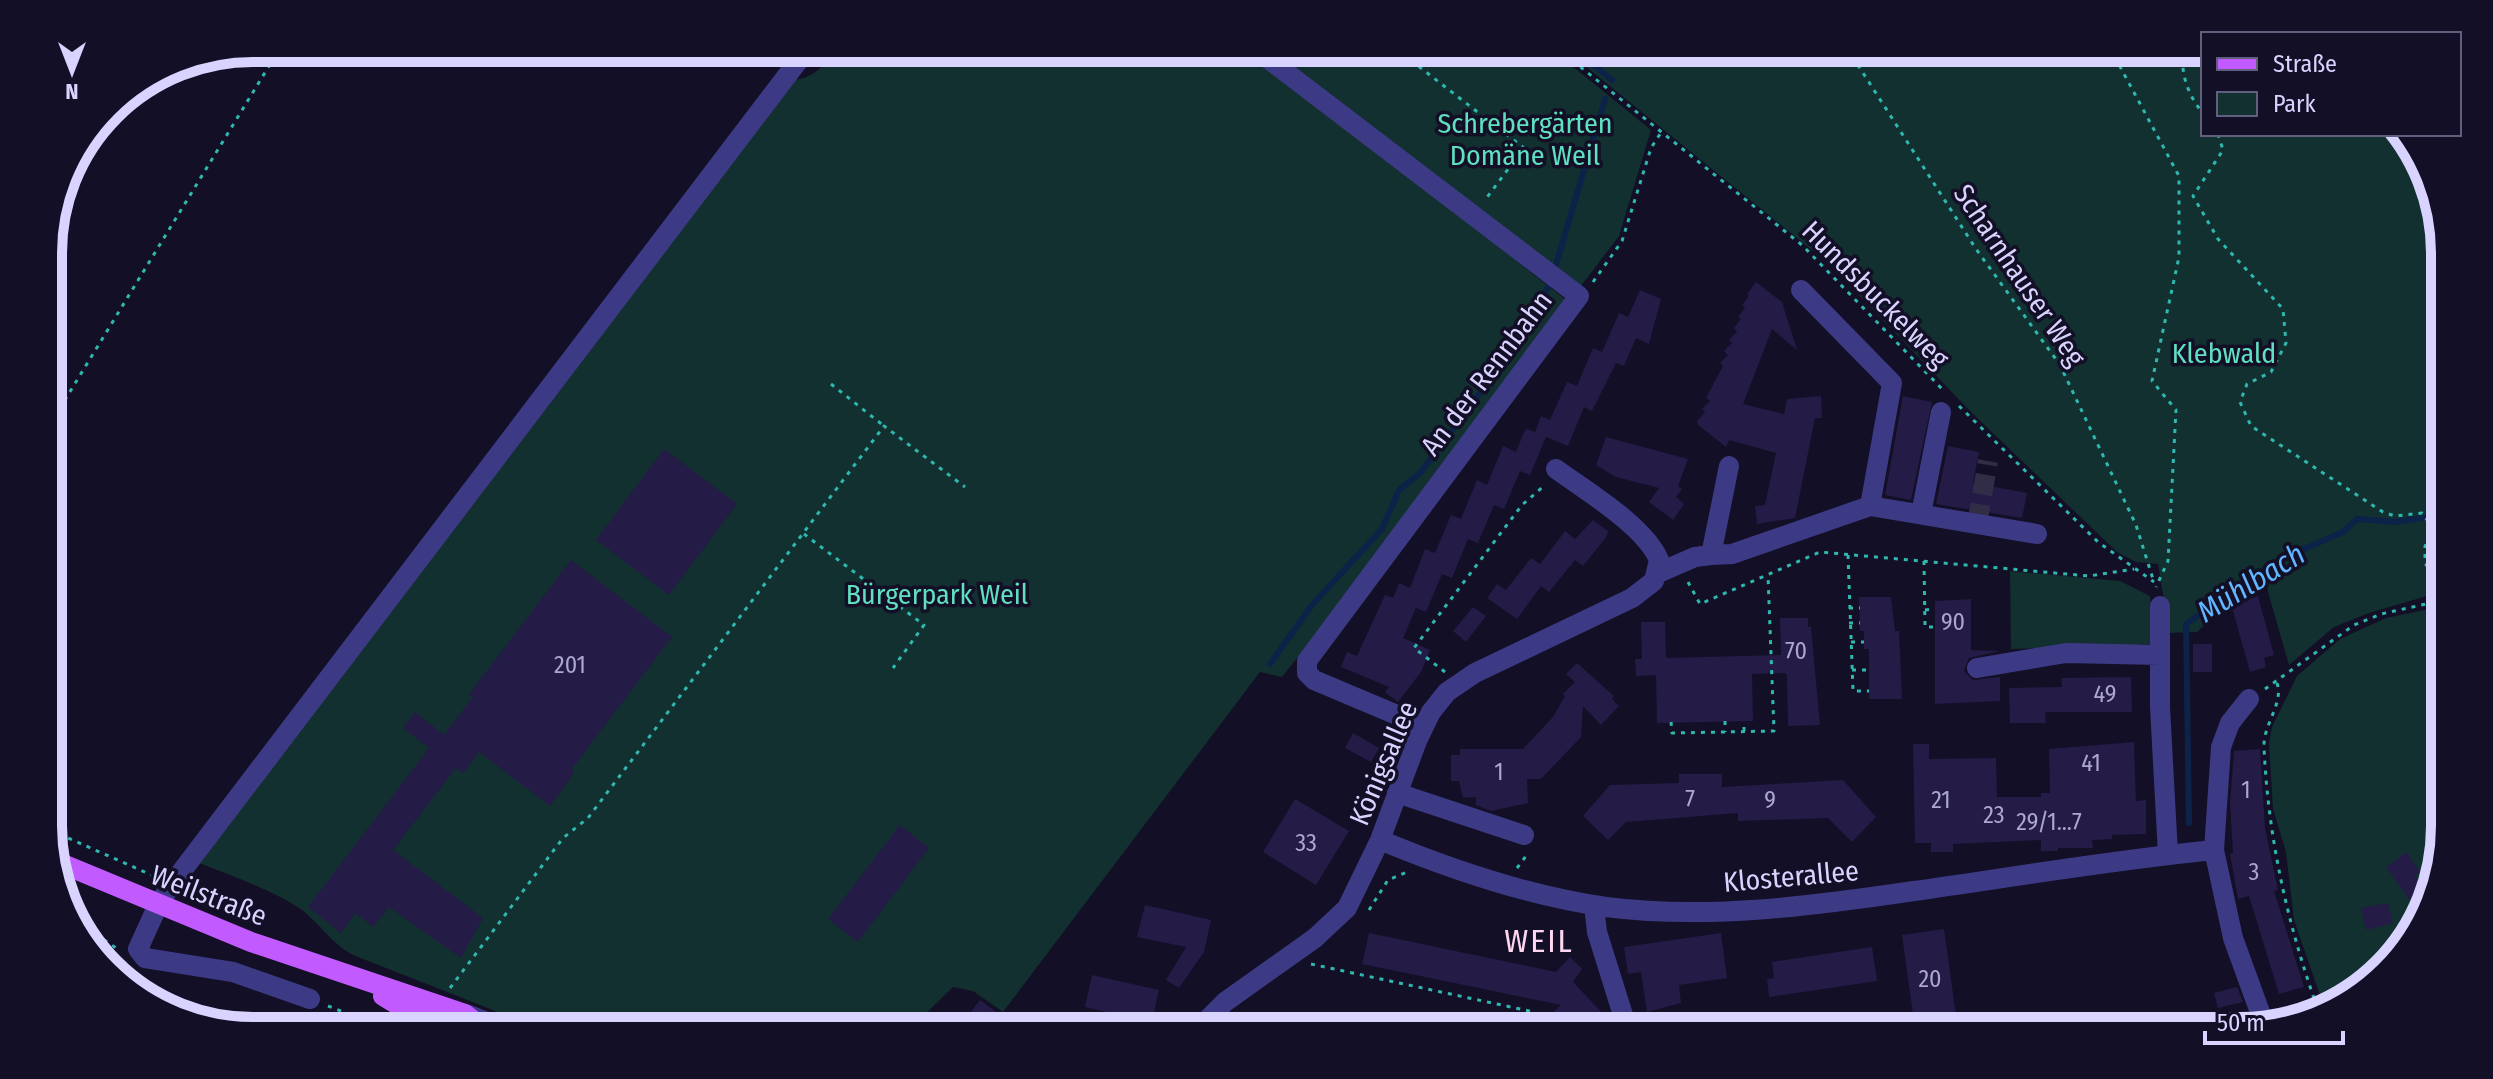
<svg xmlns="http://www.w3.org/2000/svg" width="2493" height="1079" font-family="'Fira Sans Condensed',sans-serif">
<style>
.green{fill:#12302f}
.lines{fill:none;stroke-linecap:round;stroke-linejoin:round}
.stream{stroke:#0c2248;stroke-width:6}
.building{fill:#241b47}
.minor-tunnel{stroke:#312d47;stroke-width:20;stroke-dasharray:20 10;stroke-linecap:butt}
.path{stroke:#2fb8b0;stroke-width:3;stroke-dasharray:4 6;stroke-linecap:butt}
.minor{stroke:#3d3a85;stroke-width:20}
.major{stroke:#c25bff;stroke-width:20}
.labels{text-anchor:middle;stroke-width:7;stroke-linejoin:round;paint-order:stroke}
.number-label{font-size:24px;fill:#aca6d1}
.park-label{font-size:28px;fill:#5fe0c0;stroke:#130f26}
.street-label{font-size:28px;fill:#d9d4ff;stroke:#130f26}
.water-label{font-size:30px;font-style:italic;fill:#62b6ff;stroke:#130f26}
.quarter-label{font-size:32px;letter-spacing:2px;fill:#ffd6f0;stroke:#130f26}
.rim{fill:none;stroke:#d9d4ff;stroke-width:10}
</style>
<rect width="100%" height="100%" fill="#130f26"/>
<path class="green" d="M837 48H1247L1566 300 1301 653 1282 677 1260 672 1003 1012 973 991 953 987 908 1031H546L353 955C330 943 317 919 296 906 265 887 232 876 199 863L793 80C815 78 824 65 837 48Z
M1262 48H1550L1651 130 1619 236 1581 286Z
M1563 48H2203V134H2405L2443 226 2444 591 2369 613 2334 627 2289 665 2266 585 2224 606 2197 632 2165 633 2164 600 2158 564 2136 562 2117 552 1972 413 1829 264Z
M2010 571 2120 581 2150 596 2154 644 2011 649Z
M2444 606 2445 826 2430 904 2364 989 2323 1004 2294 920 2286 852 2273 809 2269 743 2272 727 2297 676 2340 639 2386 618Z"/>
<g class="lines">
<path class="stream" d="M1573 48 1612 80
M1555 268 1605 99
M1270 664 1312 605 1382 529 1399 490 1420 473 1525 333 1550 283
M2189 823 2186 624 2277 561 2343 532 2357 519 2396 522 2435 516 2444 493"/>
</g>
<path class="building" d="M1756 282 1782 302 1797 350 1772 329 1743 404 1784 414 1787 399 1821 396 1822 418H1815L1795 518 1757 524 1755 506 1765 505 1776 453 1729 440 1726 447 1698 425 1697 421 1705 412 1702 409 1710 401 1706 398 1723 366 1720 363 1728 355 1724 351 1732 343 1729 340 1737 332 1734 328 1741 319 1738 317 1745 308 1742 305 1749 296 1747 294Z
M1640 290 1661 299 1649 344 1636 338 1624 366 1616 363 1592 411 1584 407 1568 446 1546 437 1530 475 1520 471 1504 509 1494 505 1478 543 1468 539 1452 578 1442 574 1426 612 1416 608 1403 638 1430 650 1421 672 1398 702 1385 692 1389 687 1341 667 1347 652 1357 656 1385 595 1393 598 1399 583 1410 588 1425 549 1435 553 1451 515 1461 519 1477 480 1487 485 1503 446 1516 452 1524 432 1527 429 1535 432 1541 416 1550 420 1567 382 1577 386 1593 348 1602 352 1619 313 1628 317Z
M1903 396 1932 402 1911 500 1885 495Z
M1606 437 1688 459 1678 486 1682 489 1676 497 1684 504 1673 520 1649 502 1659 488 1616 477 1596 465Z
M1948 446 1979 452 1973 483 2027 493 2022 518 1936 504Z
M664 449 737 504 669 595 596 540Z
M1593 520 1608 531 1607 536 1583 566 1575 560 1549 592 1541 586 1517 619 1487 598 1497 584 1506 590 1531 558 1540 564 1565 531 1575 539Z
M571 560 672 637 571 770 575 772 550 806 479 752 463 773 456 768 393 850 483 918 461 958 389 907 373 927 356 913 341 933 308 907 429 748 403 728 415 712 444 735 473 697 469 694Z
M2258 596 2274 655 2264 658 2266 667 2250 672 2231 604Z
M1859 597H1891L1895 631H1899L1902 699H1869V649H1864V631H1860Z
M1971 599V650L2000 651 1969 658 1964 671 1973 680 2000 677V701L1935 704V601Z
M1473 607 1486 616 1466 642 1453 631Z
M1780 618H1808V627H1811L1820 725 1788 726 1787 675 1784 673 1752 674 1753 721 1657 723 1656 675 1636 676 1635 659H1642L1641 622H1665L1666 658 1781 655Z
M2193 644H2212V672H2193Z
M1577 663 1614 696 1612 699 1619 706 1601 725 1583 706 1581 737 1541 779H1527L1528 803 1491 811 1476 805V797L1463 798 1459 781H1451V755H1460V749H1523L1553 717 1565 696 1563 694 1575 682 1566 674Z
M2131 677 2132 712H2045L2046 723H2010L2009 688 2062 687 2061 678Z
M1353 733 1379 748 1371 762 1345 748Z
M2134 742 2136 801 2146 800V834L2112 835V839L2092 840 2093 848H2058V851H2041V840L1953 844V852H1931V843H1915L1913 744H1929V759L1996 758 1997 797H2041V793H2050L2049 749Z
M2260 749 2265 828 2278 890 2274 891 2304 987 2279 994 2249 896 2238 899 2230 854 2233 853 2230 803 2234 751Z
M1679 774H1722V787L1843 780 1876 817 1852 842 1828 818 1738 821V813L1626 822 1608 840 1583 816 1610 785 1679 783Z
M1295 799 1349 831 1316 885 1263 852Z
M900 825 929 848 858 942 828 919Z
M2406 852 2420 872 2415 876 2429 895 2416 909 2386 867Z
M2388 903 2393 923 2366 930 2361 908Z
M1145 905 1211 920 1204 952 1179 988 1166 980 1186 947 1137 937Z
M1944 929 1957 1023 1915 1029 1902 935Z
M1369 933 1556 972 1570 957 1582 969 1573 982 1610 1021 1600 1031H1561L1548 1017 1561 1005 1362 964Z
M1721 933 1727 978 1679 985 1681 1003 1647 1012 1641 972 1628 974 1624 947Z
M1872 947 1877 981 1769 997 1767 979 1774 978 1772 962Z
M1092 975 1159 990 1150 1029 1124 1016 1085 1007Z
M2237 987 2243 1002 2218 1008 2214 993Z
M980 1000 1000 1015 987 1031H956Z
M1265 1014 1312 1025V1031H1262Z
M1859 1014 1861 1031H1803L1802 1022Z"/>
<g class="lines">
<path class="minor-tunnel" d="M1977 524 1988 461"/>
<path class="path" d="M1395 48 1524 148 1485 200
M1557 48 1802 245 1945 392
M1847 48 1976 249 2060 365 2136 525 2153 579
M2110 48 2179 176V257L2152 381 2176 410 2168 561 2156 587
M2184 48C2179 71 2188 96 2203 113
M2218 134 2223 150 2193 196 2218 239 2283 309 2286 343 2271 372 2247 384 2240 402 2251 426 2383 512 2395 516 2422 513 2433 528 2425 546V564L2444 579
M1593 282 1622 241 1651 148 1662 131
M831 384 884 426
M1959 406 2098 542 2154 582
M49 426 280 48
M804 534 924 625 893 668
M1848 555 1853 691H1869
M1924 561 1925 627H1935
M1688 582 1700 604 1820 552 2089 576 2134 569
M1849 608H1860
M1925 610 1935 609
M1849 623H1860
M1851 642H1864
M1852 670H1869
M1445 672 1414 648 1522 505 1545 485
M2277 683C2284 704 2263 724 2264 747 2268 837 2287 922 2317 1007
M2265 689 2354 625 2381 614 2444 600
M1725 721V732
M1671 722 1672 733 1774 731 1768 576
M1744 731V721
M50 830 156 877
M1517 868 1529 852
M1369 910 1388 880 1407 872
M79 923 119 950
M1311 964 1534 1012 1554 1031
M450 988 563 838 588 818 884 426 965 487
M328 1006 392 1031
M1537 1031 1544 1021"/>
<path class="minor" d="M1254 48 1579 296 1307 661V673L1314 680 1423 726
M1870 506 2037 534
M1921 514 1941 412
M1711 555 1732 554 1870 506 1892 383 1801 290
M1658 573 1695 557 1711 555 1729 466
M2160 606V707L2168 854
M1977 668 2066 653 2160 655
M2249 699 2230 723 2221 747 2214 850 2233 938 2265 1026
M1397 793 1524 835
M1380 840C1452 870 1529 896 1606 907 1709 920 1812 906 1914 891 2013 877 2113 860 2214 850
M1594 905 1597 932 1628 1031
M310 999 233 972 145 958 138 949 158 905 172 884 808 48
M422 1015 466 1031
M469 1015 510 1031
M1196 1031 1225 1002 1315 938 1347 908 1380 840 1417 741 1431 712 1447 692 1475 673 1632 598 1654 581 1659 560C1645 526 1586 491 1556 469"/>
<path class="major" d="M53 860 251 942 465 1014 486 1031
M383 996 441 1031"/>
</g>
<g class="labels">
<g class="number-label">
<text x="1953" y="630">90</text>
<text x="1796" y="659">70</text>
<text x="570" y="673">201</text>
<text x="2105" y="702">49</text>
<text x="2091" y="771">41</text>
<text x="1499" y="780">1</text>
<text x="2246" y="798">1</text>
<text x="1690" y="807">7</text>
<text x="1770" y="808">9</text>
<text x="1941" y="808">21</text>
<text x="1994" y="823">23</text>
<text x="2049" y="830">29/1...7</text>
<text x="1306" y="851">33</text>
<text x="2254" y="880">3</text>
<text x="1930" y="987">20</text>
</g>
<g class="park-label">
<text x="1525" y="133">Schrebergärten<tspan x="1525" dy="32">Domäne Weil</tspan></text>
<text x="2224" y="363">Klebwald</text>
<text x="937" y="604">Bürgerpark Weil</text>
</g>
<g class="street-label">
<text transform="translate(2020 275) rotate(56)" y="10">Scharnhauser Weg</text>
<text transform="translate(1876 294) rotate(45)" y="10">Hundsbuckelweg</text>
<text transform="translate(1486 373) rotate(-53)" y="10">An der Rennbahn</text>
<text transform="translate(1383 763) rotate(-67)" y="10">Königsallee</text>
<text transform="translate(1791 876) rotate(-5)" y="10">Klosterallee</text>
<text transform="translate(209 895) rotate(21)" y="10">Weilstraße</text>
</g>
<g class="water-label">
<text transform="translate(2251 583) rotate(-32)" y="10">Mühlbach</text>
</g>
<g class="quarter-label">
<text x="1539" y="952">WEIL</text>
</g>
</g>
<path d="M0 0H2493V1079H0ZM253 62H2240A191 191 0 0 1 2431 253V826A191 191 0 0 1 2240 1017H253A191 191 0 0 1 62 826V253A191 191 0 0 1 253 62Z" fill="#130f26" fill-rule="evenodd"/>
<path class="rim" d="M253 62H2240A191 191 0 0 1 2431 253V826A191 191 0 0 1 2240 1017H253A191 191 0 0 1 62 826V253A191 191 0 0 1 253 62Z"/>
<rect x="2201" y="32" width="260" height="104" fill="#130f26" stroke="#625e7d" stroke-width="2"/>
<rect x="2217" y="58" width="40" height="12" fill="#c25bff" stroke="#625e7d" stroke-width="2"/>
<text x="2273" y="72" font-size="24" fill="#d9d4ff">Straße</text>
<rect x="2217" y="92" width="40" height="24" fill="#12302f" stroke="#625e7d" stroke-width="2"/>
<text x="2273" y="112" font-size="24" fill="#d9d4ff">Park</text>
<g transform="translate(72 72) rotate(180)" stroke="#130f26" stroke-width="6" paint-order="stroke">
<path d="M0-6L14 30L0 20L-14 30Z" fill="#d9d4ff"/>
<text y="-12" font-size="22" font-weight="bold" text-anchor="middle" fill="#d9d4ff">N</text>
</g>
<path d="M2205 1031v12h138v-12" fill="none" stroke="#d9d4ff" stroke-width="4"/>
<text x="2217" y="1031" font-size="24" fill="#d9d4ff" stroke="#130f26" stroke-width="6" paint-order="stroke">50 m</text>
</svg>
